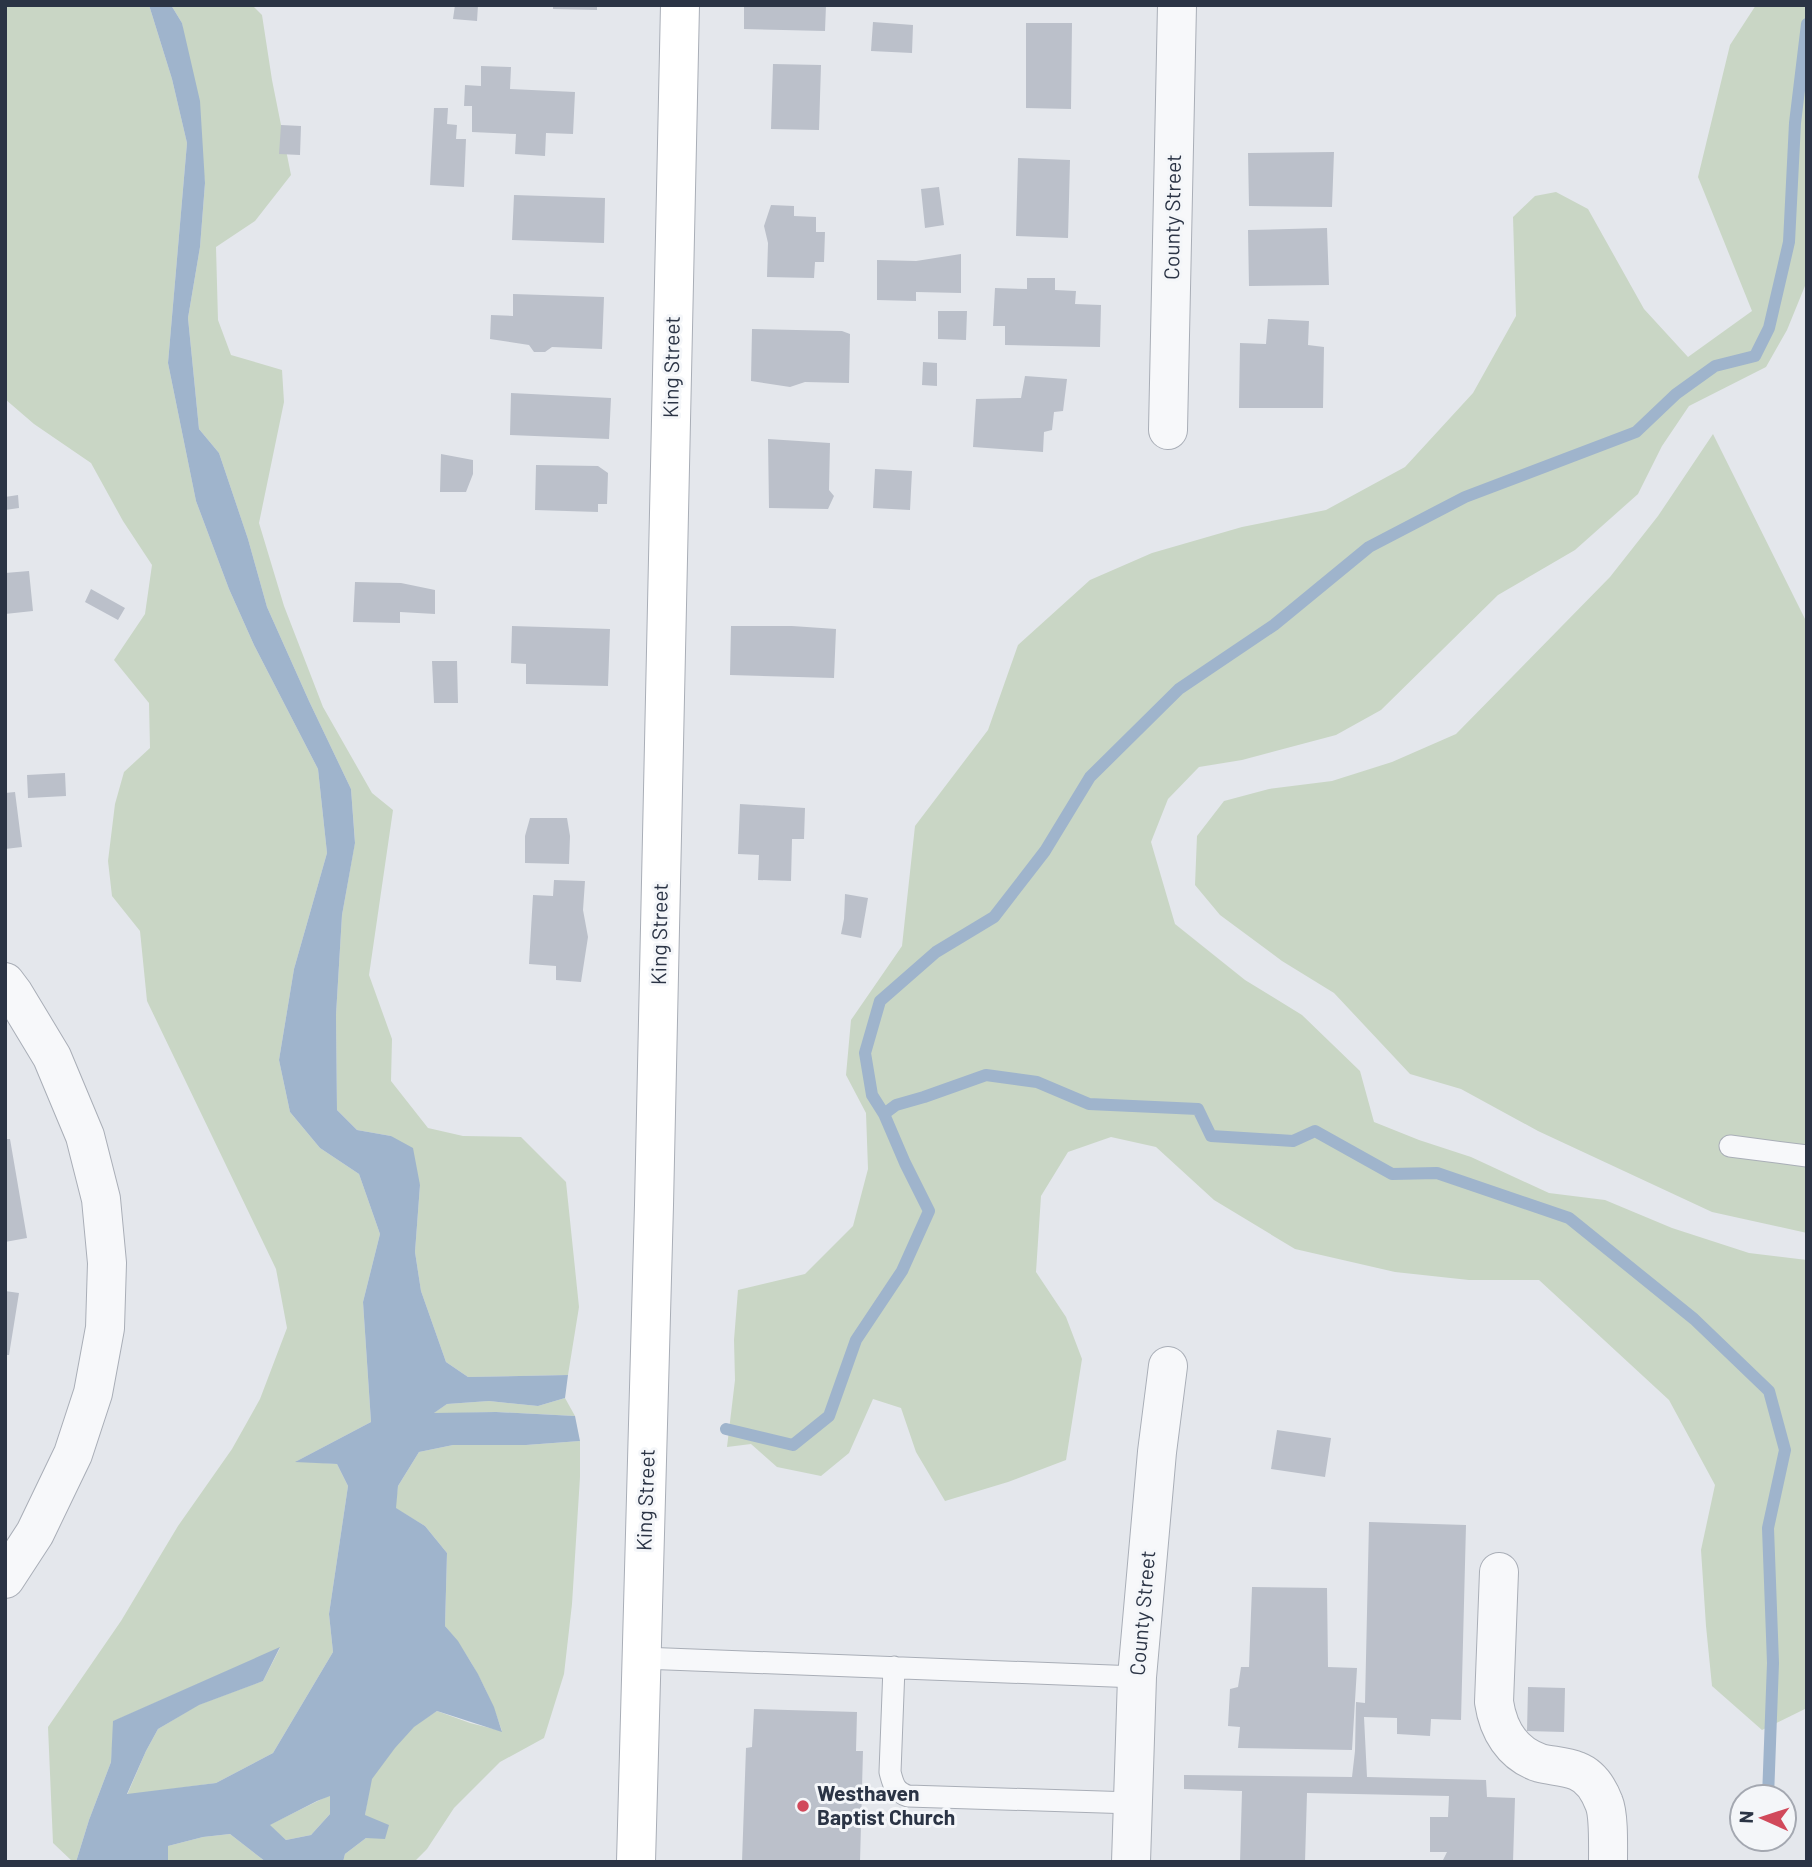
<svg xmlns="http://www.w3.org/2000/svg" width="1812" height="1867" font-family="Barlow,sans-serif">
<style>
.green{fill:#c9d6c5}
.water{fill:#9fb4cc;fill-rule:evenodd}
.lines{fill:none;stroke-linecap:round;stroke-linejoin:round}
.stream{stroke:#9fb4cc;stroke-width:12}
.building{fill:#bbc0ca}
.lane-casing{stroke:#a9aeb7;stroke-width:23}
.street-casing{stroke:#a9aeb7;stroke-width:40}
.secondary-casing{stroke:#a9aeb7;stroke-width:40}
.lane{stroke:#f7f8fa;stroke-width:21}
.street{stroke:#f7f8fa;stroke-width:38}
.secondary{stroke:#fff;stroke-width:38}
.poi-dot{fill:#d1495b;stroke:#f4f6f9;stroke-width:2.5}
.labels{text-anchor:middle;stroke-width:6;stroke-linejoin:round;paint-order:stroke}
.street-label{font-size:21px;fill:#2b3445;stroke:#f4f6f9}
.poi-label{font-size:21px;font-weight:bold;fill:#2b3445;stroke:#f4f6f9;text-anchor:start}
</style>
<rect width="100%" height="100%" fill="#e4e7ec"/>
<path class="green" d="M5 5H149L172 79 187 143 168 363 196 501 229 589 254 645 318 769 327 853 294 969 279 1060 290 1112 320 1148 359 1174 380 1234 363 1302 371 1422 297 1461 337 1464 348 1486 329 1614 333 1652 273 1753 216 1783 127 1795 146 1751 158 1729 198 1705 263 1681 280 1648 114 1721 111 1762 89 1820 76 1862H73L53 1843 48 1727 121 1621 178 1526 232 1449 260 1399 287 1328 276 1269 147 1001 140 931 112 896 108 861 115 804 124 772 150 748 149 703 114 660 145 614 152 565 123 521 91 463 34 424 5 399Z
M171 5H252L262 15 272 80 291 175 255 221 216 247 218 320 231 355 282 370 284 402 259 523 284 606 323 707 372 793 393 810 369 975 392 1039 391 1081 428 1128 463 1136 521 1137 566 1182 579 1307 568 1375 468 1377 446 1362 421 1291 415 1252 420 1185 391 1136 357 1130 337 1110 336 1015 342 915 355 842 351 789 309 701 267 607 248 539 219 453 199 429 188 318 200 247 205 183 182 23Z
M1756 5H1807V281L1787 330 1766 367 1689 406 1662 446 1638 494 1575 550 1498 595 1381 710 1336 735 1242 760 1199 767 1168 799 1151 842 1175 924 1245 980 1302 1015 1360 1071 1374 1122 1419 1140 1471 1157 1549 1193 1605 1200 1672 1228 1749 1253 1807 1260V1708L1762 1730 1712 1686 1706 1626 1701 1550 1715 1485 1669 1400 1539 1280H1469L1395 1272 1295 1249 1214 1200 1156 1147 1111 1137 1068 1152 1041 1196 1036 1272 1066 1317 1082 1359 1066 1460 1008 1482 945 1501 916 1452 901 1408 873 1399 849 1453 821 1476 777 1467 751 1444 727 1447 735 1380 734 1340 738 1290 805 1274 853 1226 868 1169 866 1113 846 1075 851 1020 902 946 915 826 988 730 1018 645 1090 580 1152 553 1242 527 1326 510 1405 467 1473 393 1516 316 1513 217 1535 196 1556 192 1588 209 1644 309 1688 357 1752 311 1698 177 1730 45Z
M1713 434 1807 623V1233L1712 1212 1538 1131 1461 1089 1410 1074 1334 993 1282 961 1220 915 1195 885 1197 836 1224 801 1269 789 1332 781 1392 762 1456 734 1610 577 1658 516Z
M565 1398 575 1416 496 1412 432 1414 447 1404 489 1401 538 1406Z
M580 1441V1477L572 1604 564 1674 544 1738 500 1762 454 1808 427 1849 414 1862H343L345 1854 366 1838 365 1815 371 1779 395 1747 414 1726 437 1711 470 1723 502 1731C489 1692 471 1657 445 1626L447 1553 425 1526 395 1508 398 1486 419 1452 453 1445H526Z
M330 1795V1814L311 1835 286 1840 269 1825Z
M230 1834 266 1862H168V1846L203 1837Z"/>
<path class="water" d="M149 5H171L182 23 200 101 205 183 200 247 188 318 199 429 219 453 248 539 267 607 309 701 351 789 355 843 342 915 336 1015 337 1110 357 1130 391 1136 413 1148 420 1185 415 1252 421 1291 446 1362 468 1377 568 1375 565 1398 538 1406 489 1401 447 1404 434 1413 496 1412 575 1416 580 1441 526 1445H453L419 1452 398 1486 396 1508 425 1526 447 1553 445 1626 458 1641 478 1674 494 1707 502 1732 437 1711 414 1727 395 1748 372 1779 365 1815 389 1825 385 1839 366 1838 345 1854 343 1862H266L230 1834 203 1837 168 1846V1862H76L89 1820 111 1762 113 1721 280 1647 263 1681 199 1705 158 1729 146 1751 127 1794 216 1783 273 1753 333 1652 329 1614 348 1486 337 1464 295 1462 371 1422 363 1302 380 1234 359 1174 320 1148 290 1112 279 1060 294 969 327 853 318 769 254 645 229 589 196 501 168 363 187 143 172 79ZM330 1796V1814L311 1835 286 1840 270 1825 317 1801Z"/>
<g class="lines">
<path class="stream" d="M884 1114 896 1105 924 1097 986 1075 1037 1082 1089 1104 1198 1109 1211 1136 1293 1141 1315 1131 1392 1174 1437 1173 1569 1218 1694 1319 1769 1391 1785 1450 1768 1528 1773 1663 1768 1797
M726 1429 793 1445 829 1416 856 1340 902 1271 929 1211 905 1163 884 1114 872 1095 865 1053 880 1001 936 952 994 917 1045 851 1090 777 1179 689 1274 625 1369 547 1465 497 1636 432 1676 394 1715 366 1755 356 1769 328 1789 242 1795 123 1807 24
M1769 1839V1842"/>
</g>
<path class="building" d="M455 5H478L477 21 453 19Z
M553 5H597V10L553 9Z
M744 5H826L825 31 744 29Z
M873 22 913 25 912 53 871 51Z
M1026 23H1072L1071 109 1026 108Z
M773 64 821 65 819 130 771 129Z
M481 66 511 67 510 89 575 92 573 134 546 133 545 156 515 154 516 134 472 132V106H464L465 85 481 86Z
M434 108H448L447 124 457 125 456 139H466L464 187 430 185Z
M281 125 301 126 300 155 279 154Z
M1334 152 1332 207 1249 206 1248 153Z
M1018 158 1070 160 1068 238 1016 236Z
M939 187 944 225 925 228 921 189Z
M514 195 605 198 604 243 512 240Z
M771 205 794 206V216L816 217V232H825L824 262H815L814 278 767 277 768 243 764 226Z
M1327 228 1329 285 1249 286 1248 230Z
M961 254V293L916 292V301L877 300V260L916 261Z
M1027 278H1055V290L1076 291 1075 304 1101 305 1100 347 1005 345V326H993L995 288 1027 289Z
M513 294 604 297 602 349 552 347 545 352H534L529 345 490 339 491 315 513 316Z
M938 311H967L966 340 938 339Z
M1268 319 1309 321 1308 345 1324 347 1323 408H1239L1240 343 1266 344Z
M752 329 842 331 850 334 849 383 805 382 790 387 751 381Z
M923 362 937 363V386L922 385Z
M1025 376 1067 379 1063 411 1054 412 1052 430 1044 432 1043 452 973 447 976 399 1021 398Z
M511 393 611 398 609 439 510 435Z
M768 439 830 443 829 490 834 496 828 509 769 508Z
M441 454 473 460V474L466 492H440Z
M536 465 598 466 608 473 607 504H598V512L535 510Z
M875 469 912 471 910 510 873 508Z
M18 495 19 508 5 510V497Z
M29 571 33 611 5 614V573Z
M355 582 401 583 435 590V614L400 612V623L353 622Z
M91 589 125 608 118 620 85 602Z
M512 626 610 629 608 686 526 684V664L511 663Z
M731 626H792L836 629 834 678 730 675Z
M432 661H457L458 703H434Z
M65 773 66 796 28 798 27 775Z
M15 792 22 847 5 849V793Z
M740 804 805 808 804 839H792L791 881 758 880 759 855 738 854Z
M530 818H567L570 836 569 864 525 863V836Z
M554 880 585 881 583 910 588 937 581 982 556 980V966L529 964 533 895 553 896Z
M845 894 868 898 861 938 841 934 844 919Z
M5 1139H10L27 1238 5 1242Z
M5 1291 19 1293 9 1355H5Z
M1277 1430 1331 1438 1325 1477 1271 1469Z
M1369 1522 1466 1525 1461 1720 1431 1719 1430 1736 1397 1734V1718L1364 1717 1367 1777 1486 1780 1487 1797 1515 1798 1513 1862H1442L1447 1852H1430V1817H1448L1449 1796 1307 1793 1305 1862H1240L1242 1791 1184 1789V1775L1352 1777 1355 1751 1356 1702 1365 1703Z
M1252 1587 1327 1588 1328 1667 1357 1668 1352 1750 1238 1748 1240 1727 1228 1726 1230 1689 1238 1687 1241 1667H1249Z
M1528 1687 1565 1688 1564 1732 1527 1731Z
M754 1709 857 1712 856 1751H863L860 1862H742L746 1748 752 1747Z"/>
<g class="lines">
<g class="lane-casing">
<path id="lane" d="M1730 1146 1807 1156
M642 1658 1137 1677
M894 1667 890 1772C893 1784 895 1792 908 1796L1133 1803"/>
</g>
<g class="street-casing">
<path id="street" d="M1168 430 1177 5
M5 982 14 994 52 1057 85 1136 101 1199 107 1263 105 1328 93 1393 73 1454 35 1533 5 1579
M1499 1572 1494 1702C1498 1729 1512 1754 1540 1763 1551 1766 1565 1766 1577 1771 1590 1776 1599 1790 1604 1803 1609 1815 1608 1847 1608 1862
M1131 1862 1137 1677 1157 1452 1168 1366"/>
</g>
<g class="secondary-casing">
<path id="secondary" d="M636 1862 654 1205 680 5"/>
</g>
<use href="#lane" class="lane"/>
<use href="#street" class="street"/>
<use href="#secondary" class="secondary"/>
</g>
<circle class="poi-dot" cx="803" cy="1806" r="7"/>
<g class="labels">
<g class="street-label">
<text transform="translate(1173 217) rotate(-89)" y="7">County Street</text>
<text transform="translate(672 367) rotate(-89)" y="7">King Street</text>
<text transform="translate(660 934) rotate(-89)" y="7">King Street</text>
<text transform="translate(646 1500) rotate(-88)" y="7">King Street</text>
<text transform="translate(1143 1613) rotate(-85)" y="7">County Street</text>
</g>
<g class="poi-label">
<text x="817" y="1801">Westhaven<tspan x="817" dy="24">Baptist Church</tspan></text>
</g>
</g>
<rect width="1812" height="1867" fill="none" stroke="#2b3445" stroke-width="14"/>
<g transform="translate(1763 1818) rotate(273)"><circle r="33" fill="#f4f6f9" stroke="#a4a8b1" stroke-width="2"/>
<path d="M0-5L12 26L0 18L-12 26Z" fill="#d1495b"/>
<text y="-10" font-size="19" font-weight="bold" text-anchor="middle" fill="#2b3445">N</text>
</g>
</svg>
